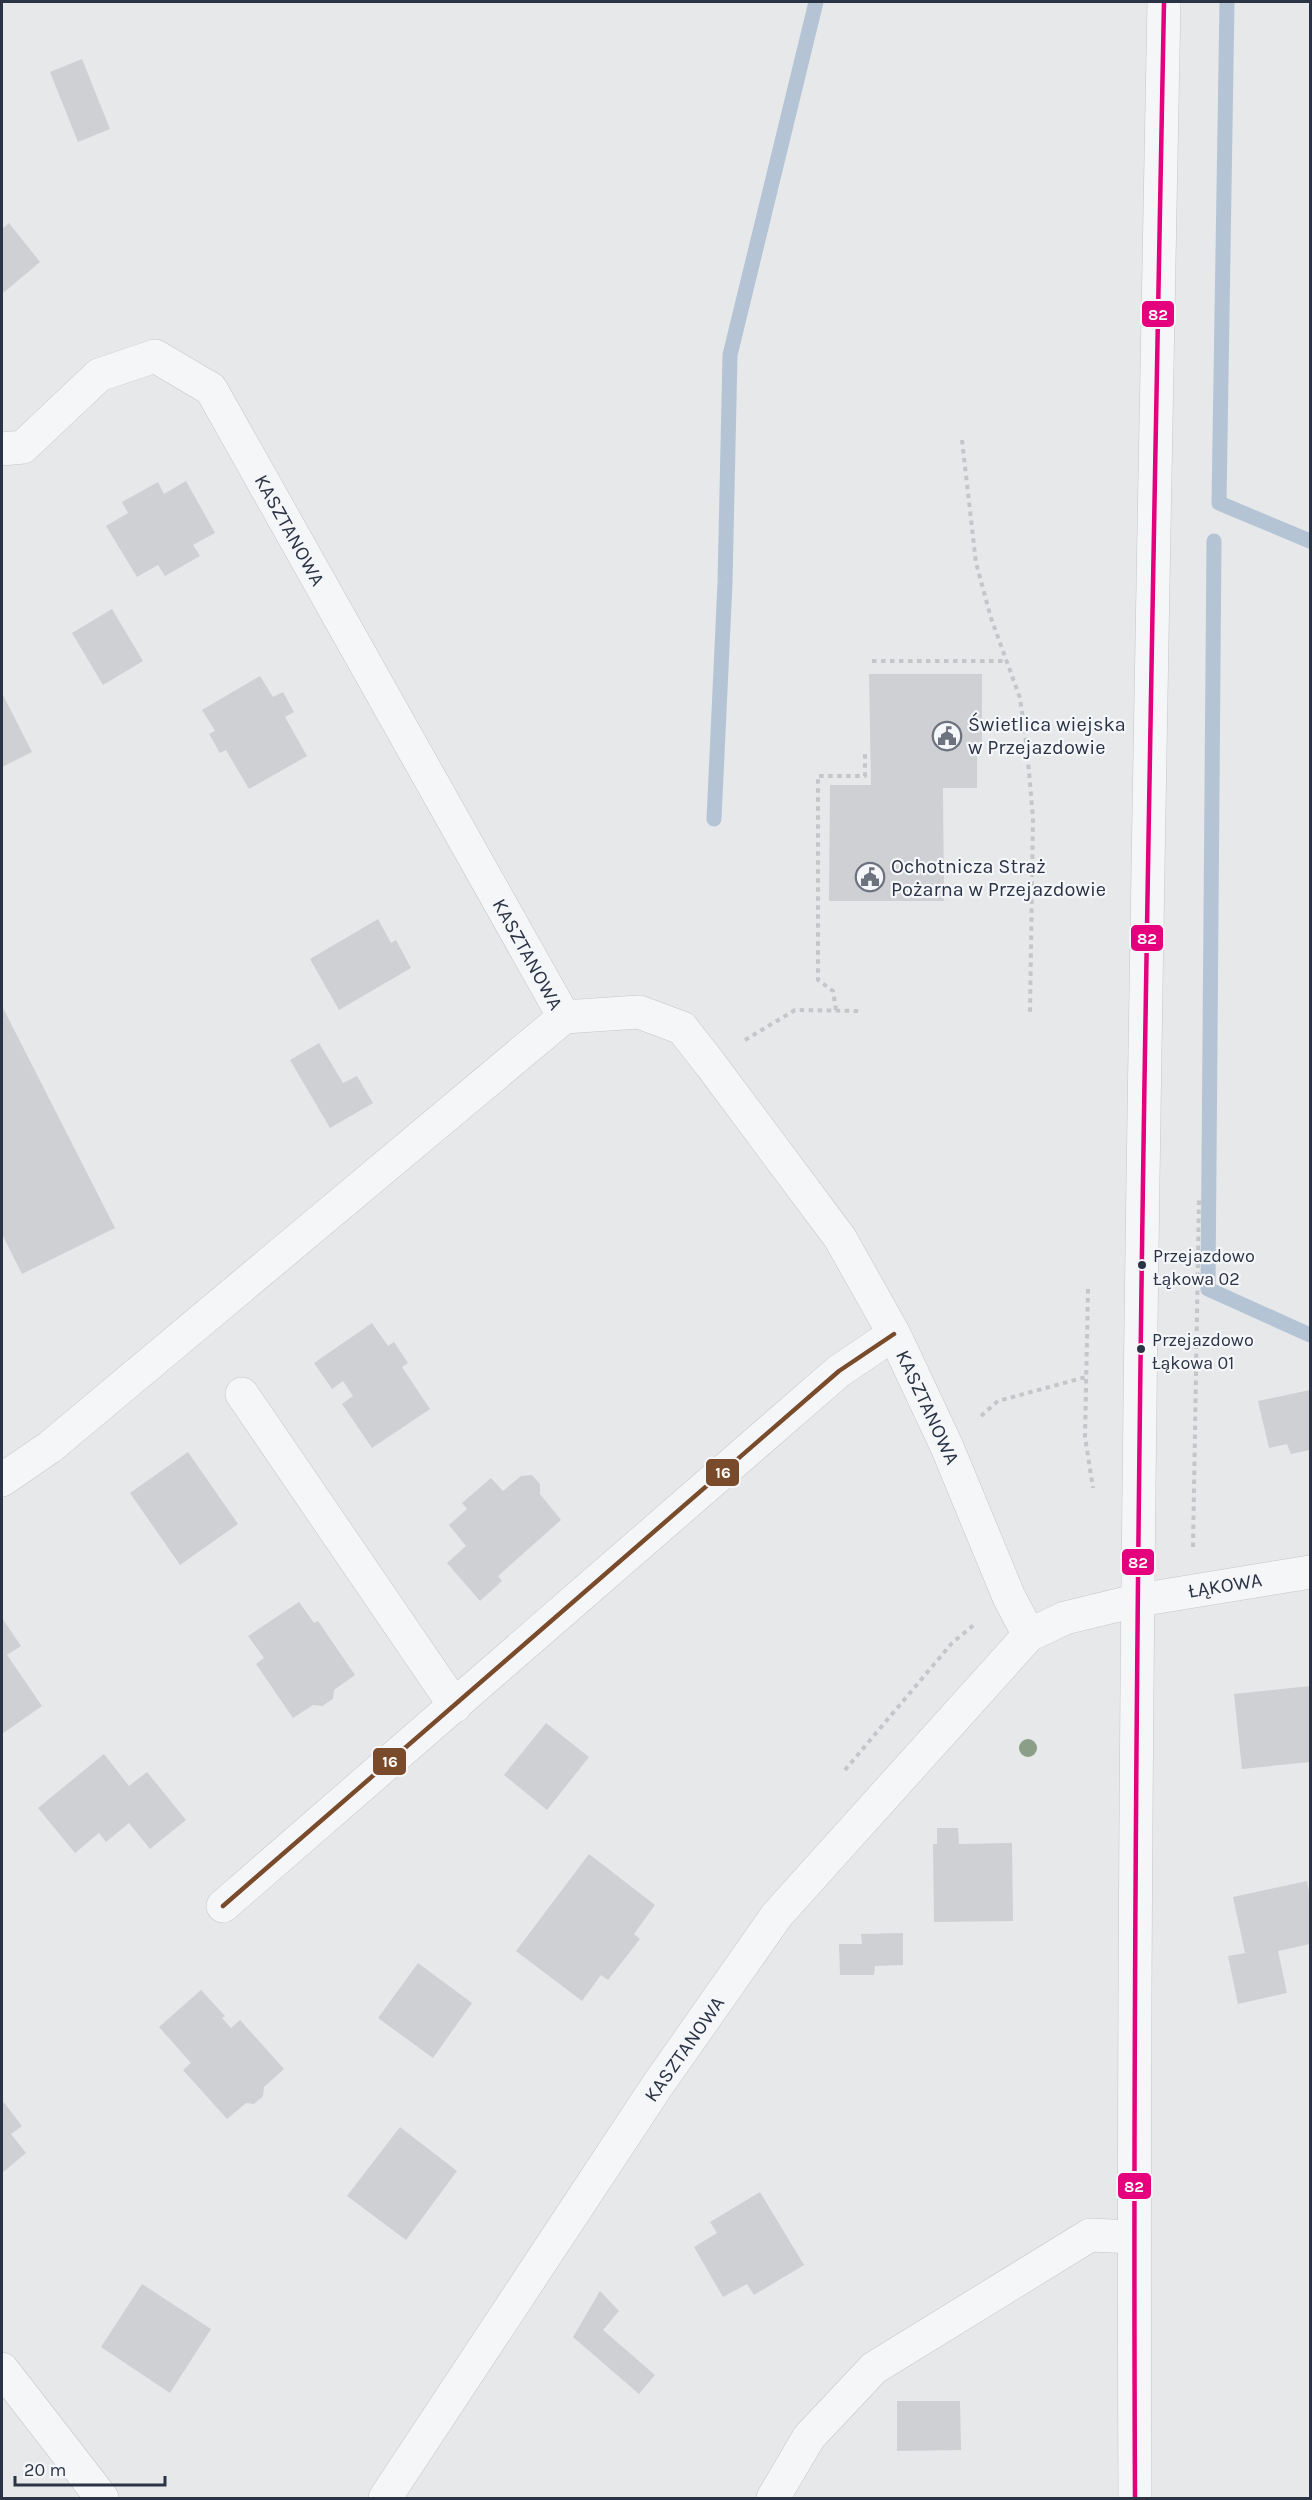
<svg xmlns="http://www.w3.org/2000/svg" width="1312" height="2500" font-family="Karla,sans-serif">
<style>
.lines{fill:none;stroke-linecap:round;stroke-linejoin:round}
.stream{stroke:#b4c4d5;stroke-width:15}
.building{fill:#ced0d3}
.minor-casing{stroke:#c4c6c8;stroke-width:34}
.tertiary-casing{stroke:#c4c6c8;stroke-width:34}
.path{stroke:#c5c6ca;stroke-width:4;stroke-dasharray:4.5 4.5;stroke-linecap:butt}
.minor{stroke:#f5f6f7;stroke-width:33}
.tertiary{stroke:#f5f6f7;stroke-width:33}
.bus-1-casing{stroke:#f4f6f9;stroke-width:9}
.bus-2-casing{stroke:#f4f6f9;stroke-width:9}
.bus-1{stroke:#e5007d;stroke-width:4.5}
.bus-2{stroke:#7a4b2a;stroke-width:4.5}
.tree{fill:#8a9e88}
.bus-dot{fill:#2b3445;stroke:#f4f6f9;stroke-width:2}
.labels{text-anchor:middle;stroke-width:4.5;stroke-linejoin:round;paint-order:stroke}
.bus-label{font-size:18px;fill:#2b3445;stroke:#f4f6f9;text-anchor:start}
.street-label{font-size:20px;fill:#2b3445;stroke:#f4f6f9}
.poi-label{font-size:20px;fill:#2b3445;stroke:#f4f6f9;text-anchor:start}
.line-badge{stroke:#f4f6f9;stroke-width:2}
.badge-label{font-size:16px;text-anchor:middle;font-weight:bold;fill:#fff}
</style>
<rect width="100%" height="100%" fill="#e6e8ea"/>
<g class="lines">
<path class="stream" d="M1227 2 1219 503 1310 541
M1214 541 1208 1289 1310 1335
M714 819 725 583 730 355 816 2"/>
</g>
<path class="building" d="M82 59 110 129 78 142 50 72Z
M9 223 40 262 2 294V229Z
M186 481 215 533 193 545 200 556 165 576 158 565 137 577 106 526 128 513 122 502 158 482 164 494Z
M112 609 143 661 103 685 72 633Z
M869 674H982V746L977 747V788H943L944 901H829L830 785H871Z
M260 676 273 697 283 692 294 712 285 717 307 756 249 789 226 750 220 753 209 734 215 731 202 710Z
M2 693 32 752 2 767Z
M378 919 391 943 396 940 411 968 339 1010 310 959Z
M2 1006 115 1228 22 1274 2 1234Z
M319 1043 343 1083 357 1076 373 1103 330 1128 290 1060Z
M372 1323 388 1346 394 1342 408 1363 402 1367 430 1409 372 1448 342 1404 353 1396 343 1381 332 1389 314 1363Z
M1310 1390V1450L1291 1454 1287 1444 1269 1448 1258 1401Z
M188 1452 238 1524 180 1565 130 1493Z
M532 1475 540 1484V1494L561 1520 498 1576 502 1581 480 1601 447 1563 466 1546 449 1525 467 1509 462 1503 491 1478 503 1491 521 1476Z
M299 1602 314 1623 318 1621 355 1675 334 1690 333 1699 322 1706 313 1705 293 1718 256 1664 264 1658 248 1636Z
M2 1618 21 1646 7 1655 42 1706 2 1734Z
M1310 1686V1762L1242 1769 1234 1694Z
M546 1723 589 1757 547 1810 504 1775Z
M104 1754 129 1786 147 1772 186 1820 150 1849 129 1823 106 1842 99 1833 75 1853 38 1808Z
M937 1828H958L959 1844 1012 1843 1013 1921 934 1922 933 1844H937Z
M589 1854 655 1905 634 1934 640 1939 608 1980 601 1975 582 2001 516 1951Z
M1307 1881 1310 1898V1944L1278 1951 1287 1993 1238 2004 1228 1956 1245 1953 1233 1897Z
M903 1933V1965L875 1966 874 1975H840L839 1944H862L861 1934Z
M418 1963 472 2003 433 2058 378 2018Z
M201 1990 225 2016 222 2018 231 2028 240 2020 284 2069 264 2087 263 2096 254 2104 246 2103 227 2119 183 2070 191 2063 159 2027Z
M2 2100 22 2126 11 2134 26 2153 2 2173Z
M400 2127 457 2171 406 2240 347 2196Z
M760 2192 804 2265 754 2295 747 2284 723 2297 694 2247 717 2233 710 2222Z
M142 2284 211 2329 170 2393 101 2347Z
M600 2291 619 2311 603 2330 655 2375 639 2394 573 2337Z
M897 2401H960L961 2450 897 2451Z"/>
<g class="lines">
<g class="minor-casing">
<path id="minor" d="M2 449 23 447 99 375 155 356 211 389 564 1017
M564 1017 639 1012 682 1028 711 1065 840 1238 894 1334 947 1447 1009 1597 1029 1635
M242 1394 455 1706
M2 1480 50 1447 564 1017
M223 1906 839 1371 894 1334
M2 2369 102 2498
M385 2498 657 2086 777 1915 1029 1635 1065 1618 1139 1600 1310 1572
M773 2498 809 2437 874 2368 1090 2235 1134 2237"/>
</g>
<g class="tertiary-casing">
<path id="tertiary" d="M1135 2498C1131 1666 1148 834 1164 2"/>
</g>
<path class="path" d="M962 440 976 563 991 618 1020 698 1027 749 1033 818 1030 1012
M872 661H1006
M836 1010 833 991 818 980V776H865V754
M745 1040 795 1010 862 1011
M1088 1289 1085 1437 1093 1488
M981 1416 998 1401 1086 1377
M1193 1547 1199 1199
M845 1770 952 1643 975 1624"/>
<use href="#minor" class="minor"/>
<use href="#tertiary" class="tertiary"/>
<g class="bus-1-casing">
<path id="bus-1" d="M1135 2498C1131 1666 1148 834 1164 2"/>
</g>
<g class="bus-2-casing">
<path id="bus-2" d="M223 1906 839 1371 894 1334"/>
</g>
<use href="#bus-1" class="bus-1"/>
<use href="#bus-2" class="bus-2"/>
</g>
<circle class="tree" cx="1028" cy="1748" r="9"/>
<defs>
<g id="civic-ring" transform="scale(1.5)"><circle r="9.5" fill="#f4f6f9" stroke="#6c737f" stroke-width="1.5"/><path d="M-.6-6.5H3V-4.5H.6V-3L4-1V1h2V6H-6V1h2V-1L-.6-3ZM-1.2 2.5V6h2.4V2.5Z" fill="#6c737f"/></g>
</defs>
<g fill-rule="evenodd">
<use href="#civic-ring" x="947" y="736"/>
<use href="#civic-ring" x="870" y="877"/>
</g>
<g class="bus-dot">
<circle cx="1142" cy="1265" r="5"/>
<circle cx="1141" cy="1349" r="5"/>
</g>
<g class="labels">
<g class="bus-label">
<text x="1153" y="1262">Przejazdowo<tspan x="1153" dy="23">Łąkowa 02</tspan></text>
<text x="1152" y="1346">Przejazdowo<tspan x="1152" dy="23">Łąkowa 01</tspan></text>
</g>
<g class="street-label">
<text transform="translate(290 530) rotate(61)" y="7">KASZTANOWA</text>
<text transform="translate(528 954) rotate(61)" y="7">KASZTANOWA</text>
<text transform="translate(928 1407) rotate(65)" y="7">KASZTANOWA</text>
<text transform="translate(1225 1585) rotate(-9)" y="7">ŁĄKOWA</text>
<text transform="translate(684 2049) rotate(-55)" y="7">KASZTANOWA</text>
</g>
<g class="poi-label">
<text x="968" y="731">Świetlica wiejska<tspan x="968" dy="23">w Przejazdowie</tspan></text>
<text x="891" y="873">Ochotnicza Straż<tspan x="891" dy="23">Pożarna w Przejazdowie</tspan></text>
</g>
</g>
<g class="line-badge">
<rect x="1141" y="300" width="34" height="28" rx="6" fill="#e5007d"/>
<rect x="1130" y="924" width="34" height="28" rx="6" fill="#e5007d"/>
<rect x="705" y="1458" width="35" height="29" rx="6" fill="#7a4b2a"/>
<rect x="1121" y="1548" width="34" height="28" rx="6" fill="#e5007d"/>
<rect x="372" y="1747" width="35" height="29" rx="6" fill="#7a4b2a"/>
<rect x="1117" y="2172" width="35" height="28" rx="6" fill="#e5007d"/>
</g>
<g class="badge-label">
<text x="1158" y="320">82</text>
<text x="1147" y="944">82</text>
<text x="723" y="1478">16</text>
<text x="1138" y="1568">82</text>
<text x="390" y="1767">16</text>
<text x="1134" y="2192">82</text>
</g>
<rect width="1312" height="2500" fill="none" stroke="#2b3445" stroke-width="6"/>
<path d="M15 2476v9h150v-9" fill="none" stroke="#2b3445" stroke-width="3"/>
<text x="24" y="2476" font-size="18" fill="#2b3445" stroke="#f4f6f9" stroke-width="4.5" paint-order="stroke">20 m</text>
</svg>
